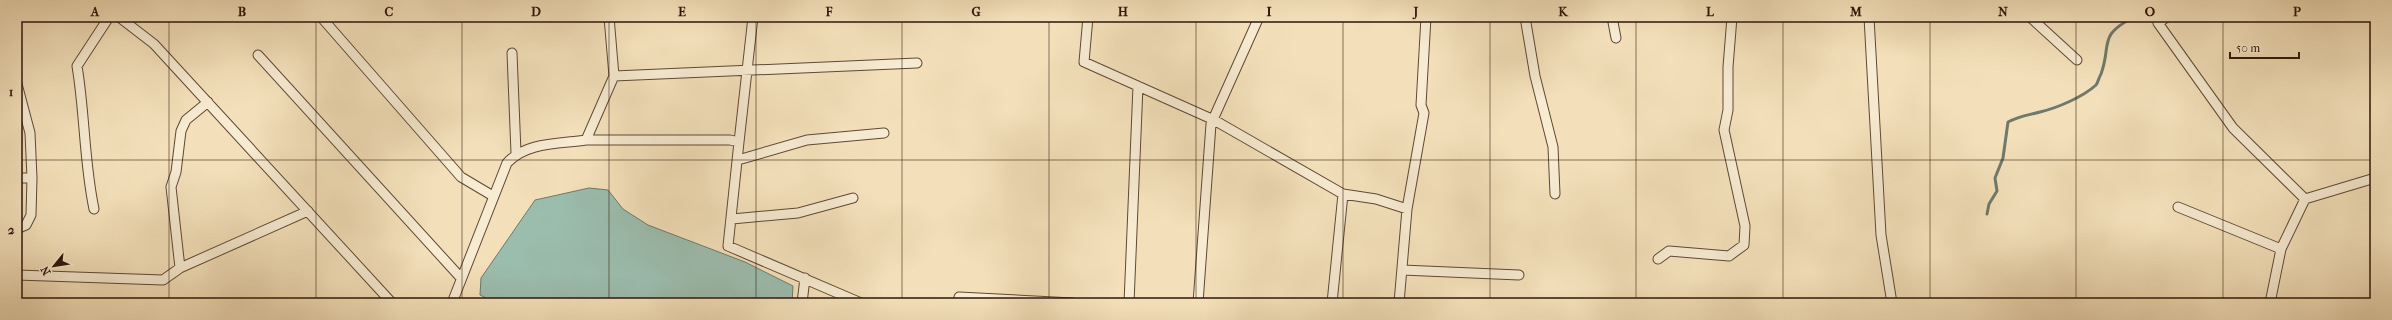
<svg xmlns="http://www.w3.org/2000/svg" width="2392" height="320" font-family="'IM FELL French Canon',serif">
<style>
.water{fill:#9bbdae;stroke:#6f7a6c}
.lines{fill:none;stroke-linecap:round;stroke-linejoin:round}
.stream{stroke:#6f7a6c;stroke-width:3}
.street-casing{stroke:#5f4836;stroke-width:11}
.street{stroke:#f7ebd2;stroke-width:9}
.grid{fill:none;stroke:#2e150a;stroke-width:1;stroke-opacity:0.55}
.neatline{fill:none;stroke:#2e150a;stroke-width:1.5}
.grid-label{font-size:13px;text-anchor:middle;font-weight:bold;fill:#2e150a}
</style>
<rect width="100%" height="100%" fill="#f3e0ba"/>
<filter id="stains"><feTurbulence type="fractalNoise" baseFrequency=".005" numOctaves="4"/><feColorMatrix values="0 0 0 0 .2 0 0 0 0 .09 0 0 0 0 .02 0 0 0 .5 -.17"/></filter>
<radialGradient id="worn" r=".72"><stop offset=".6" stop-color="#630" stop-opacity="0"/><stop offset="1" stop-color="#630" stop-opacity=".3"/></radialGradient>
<path class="water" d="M589 188 608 190 623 209 648 225 745 262 793 286 792 303H496L480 295 481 278 535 200Z"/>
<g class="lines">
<path class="stream" d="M1987 214 1989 204 1997 191 1995 178 2003 158 2008 122C2019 116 2029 115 2040 112 2057 108 2083 97 2096 85 2098 83 2099 77 2101 74 2112 44 2097 36 2134 17"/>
<g class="street-casing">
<path id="street" d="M119 17 154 44 392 303
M321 17 461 177 493 196
M609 17 614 76 586 140H730L739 142 728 246 861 303
M1088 17 1084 62 1214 120 1343 194
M1525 17 1535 76 1553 147 1555 194
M1612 17 1616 38
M1869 17 1881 235 1892 303
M2030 17 2077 60
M2167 17 2158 23 2233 128 2305 199
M512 53 516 153
M258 55 461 278
M614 76 917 63
M17 84 30 133 32 178 31 215 26 225 17 229
M739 142 753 17
M738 160 807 140 884 133
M17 178H32
M2178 207 2281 249
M94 209C84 162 85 114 77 66L109 17
M732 219 798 213 853 198
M1658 259 1669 251 1729 256 1744 245 1745 226 1724 130 1728 110V67L1732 17
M180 268 171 187 176 172 181 131 186 120 208 102
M1402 270 1519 275
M17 275 163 280 180 268 308 211
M959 297 1073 303
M452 303 507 163C526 142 559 144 586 140
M802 303 805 278
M1129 303 1138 86
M1198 303 1211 124 1259 17
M1332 303 1343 194 1376 199 1407 209
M1399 303 1407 209 1424 113 1421 105 1426 17
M2270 303 2281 249 2305 199 2375 178
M2371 303 2375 302"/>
</g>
<use href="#street" class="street"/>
</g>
<path class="grid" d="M169 17V303M316 17V303M462 17V303M609 17V303M756 17V303M902 17V303M1049 17V303M1196 17V303M1343 17V303M1490 17V303M1636 17V303M1783 17V303M1930 17V303M2076 17V303M2223 17V303M17 160H2375"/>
<rect width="2392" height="320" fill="none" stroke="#f3e0ba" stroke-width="44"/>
<g transform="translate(54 266) rotate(240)" stroke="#f7ebd2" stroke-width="3" paint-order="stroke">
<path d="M0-3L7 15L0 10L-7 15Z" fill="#2e150a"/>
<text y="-6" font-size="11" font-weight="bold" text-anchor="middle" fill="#2e150a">N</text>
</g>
<path d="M2230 52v6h69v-6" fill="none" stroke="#2e150a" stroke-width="2"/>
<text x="2236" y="52" font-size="12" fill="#2e150a" stroke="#f7ebd2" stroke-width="3" paint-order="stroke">50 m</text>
<rect x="22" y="22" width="2348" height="276" class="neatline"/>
<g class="grid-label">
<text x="95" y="16">A</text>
<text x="242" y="16">B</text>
<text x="389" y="16">C</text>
<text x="536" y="16">D</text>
<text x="682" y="16">E</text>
<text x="829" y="16">F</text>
<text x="976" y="16">G</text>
<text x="1123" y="16">H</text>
<text x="1269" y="16">I</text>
<text x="1416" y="16">J</text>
<text x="1563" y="16">K</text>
<text x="1710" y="16">L</text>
<text x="1856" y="16">M</text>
<text x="2003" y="16">N</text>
<text x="2150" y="16">O</text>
<text x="2297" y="16">P</text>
<text x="11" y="96">1</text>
<text x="11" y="234">2</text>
</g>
<rect width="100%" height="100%" filter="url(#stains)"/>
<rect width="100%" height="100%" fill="url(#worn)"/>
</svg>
